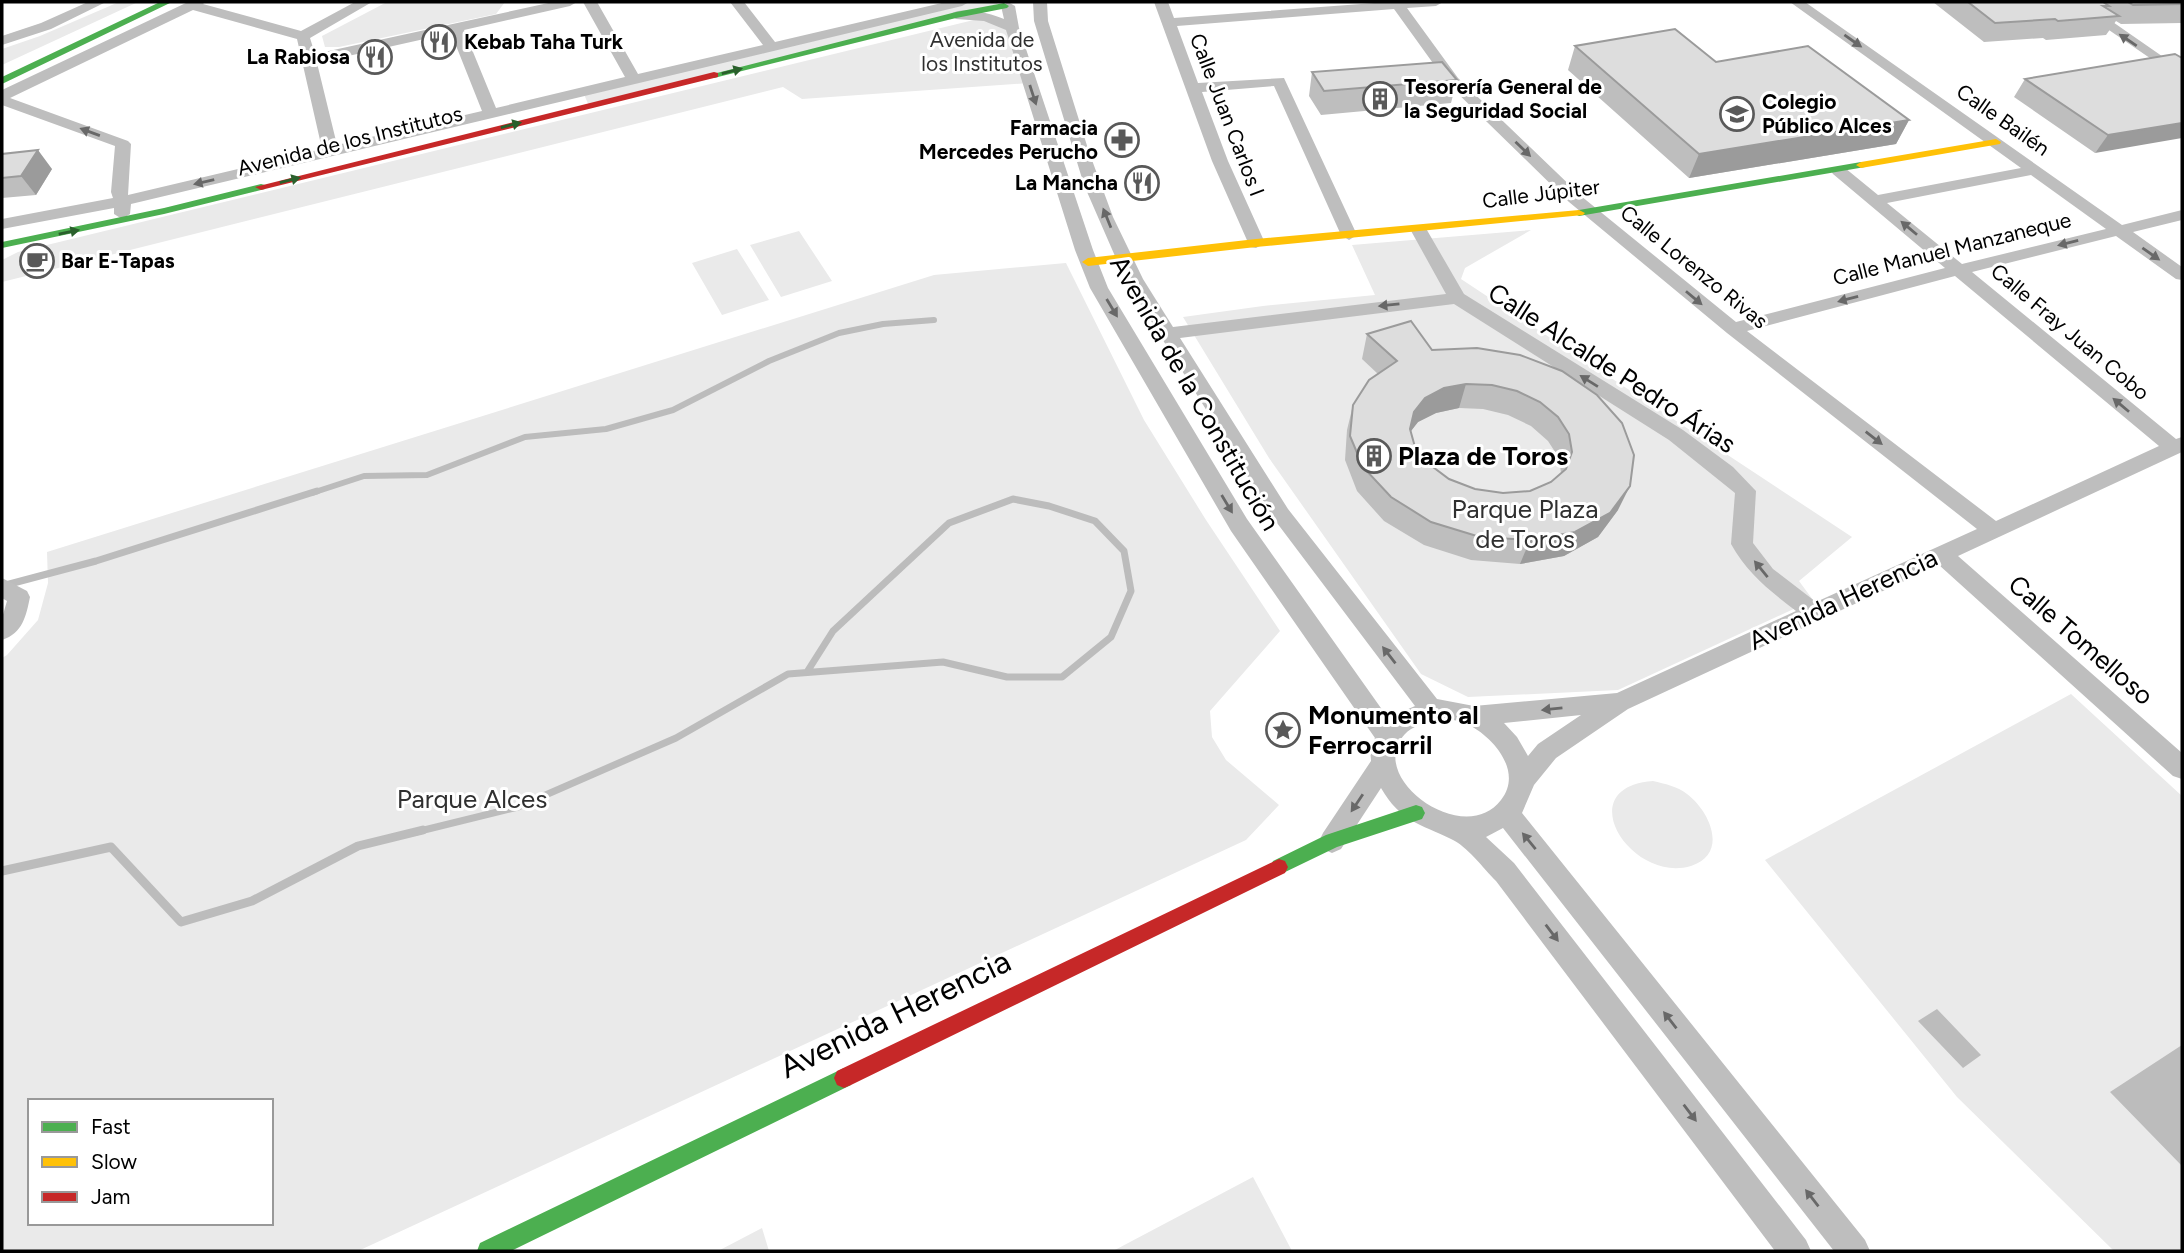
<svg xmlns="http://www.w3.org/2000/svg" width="2184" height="1253" font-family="Figtree,sans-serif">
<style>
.green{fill:#eaeaea;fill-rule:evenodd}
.water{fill:#bcbcbc}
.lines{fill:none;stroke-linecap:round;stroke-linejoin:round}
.stream-far2{stroke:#bcbcbc;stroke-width:6}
.stream-far1{stroke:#bcbcbc;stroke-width:7}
.stream{stroke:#bcbcbc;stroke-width:9}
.street{fill:#bebebe;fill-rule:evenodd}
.fast{fill:#4caf50;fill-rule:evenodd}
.slow{fill:#ffc107;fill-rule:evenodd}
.jam{fill:#c62828;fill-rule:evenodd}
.wall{fill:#bebebe;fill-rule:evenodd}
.shaded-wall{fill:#9b9b9b}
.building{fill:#ddd;stroke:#9b9b9b;stroke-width:2;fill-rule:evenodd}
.oneway{fill:#686868}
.oneway2{fill:#2a602c}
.labels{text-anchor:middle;stroke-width:6;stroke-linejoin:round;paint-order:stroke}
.far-park-label{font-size:21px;fill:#303030;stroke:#fff}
.far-poi-label{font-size:21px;font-weight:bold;fill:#000;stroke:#fff;text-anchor:start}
.far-street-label{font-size:21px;fill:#000;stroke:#fff}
.street-label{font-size:26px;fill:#000;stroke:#fff}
.poi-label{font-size:26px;font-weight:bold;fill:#000;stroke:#fff;text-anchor:start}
.park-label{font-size:26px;fill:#303030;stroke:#fff}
.near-street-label{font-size:32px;fill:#000;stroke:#fff}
</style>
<rect width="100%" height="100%" fill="#fff"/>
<path class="green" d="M119 2H138L2 65V49L40 36Z
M387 2H505L496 14 339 47H325L322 36Z
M962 2H995L998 4 589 106 583 92Z
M986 17 1012 28 1029 83 802 99 783 87 2 282V260L18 252Z
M1531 230 1465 268 1461 279 1852 537 1799 581 1813 600 1618 690 1468 697 1421 674 1269 458 1183 317 1263 306 1375 295 1352 245Z
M799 231 832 281 781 297 750 245Z
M737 249 769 300 722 315 692 263Z
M1066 263 1144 420 1206 520 1280 631 1210 711 1212 737 1226 760 1279 805 1246 840 358 1251H2V658L7 655 38 620 48 583 47 552 934 275ZM30 1101H271V1223H30Z
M2071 694 2182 796V1251H2114L1957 1097 1765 860Z
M1653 781C1665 784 1677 786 1687 794 1710 811 1729 854 1691 866 1631 884 1569 787 1653 781Z
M1253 1177 1292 1251H1113Z
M762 1228 769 1251H718Z"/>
<path class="water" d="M1937 1009 1981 1055 1963 1068 1918 1021Z
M2182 1045V1166L2110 1092Z"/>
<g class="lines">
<path class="stream-far2" d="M312 493 364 476 427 475 525 437 606 429 673 410 769 361 839 333 883 324 934 320"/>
<path class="stream-far1" d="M2 586 96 561 317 491
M416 832 518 807 676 738 788 674 943 662 1007 677H1062L1111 637 1131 591 1124 551 1095 521 1049 506 1013 499 949 523 833 631 807 672"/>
<path class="stream" d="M2 871 111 847 181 922 252 901 358 846 423 830"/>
<path class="street" d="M88 2H106L51 29 2 45V36L41 23Z
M188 2H205L203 4 301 31 355 2H372L310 38 315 54 553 2H577L570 6 464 30 496 108 625 77 583 2H597L638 74 763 45 730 2H744L775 42 946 2H969L962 6 131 204 130 214 122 219 114 214V208L2 229V219L113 198 111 192 115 146 2 105V90ZM193 10 297 39 322 149 128 195 131 144 128 141 10 98ZM451 33 482 111 337 145 317 63Z
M1008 2 1015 6 1019 28 1093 250 1108 288 1247 519 1388 718 1415 706 1274 519 1125 279 1084 185 1034 21 1033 2H1047L1048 21 1089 152 1113 217 1143 279 1173 327 1446 294 1410 229 1412 225H1424L1464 294 1683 430 1733 467 1756 491 1753 543 1773 569 1816 602 1977 529 1727 333 1569 202 1448 84 1394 9 1177 26 1198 83 1284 78 1357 235 1349 240 1341 235 1274 86 1202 92 1228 161 1265 243 1256 248 1250 247 1212 161 1154 2H1168L1174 18 1388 2H1443L1436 6 1407 8 1458 78 1581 196 1736 322 1945 268 1833 174 1831 171 1833 168H1845L1878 195 2021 168 1790 2H1805L2122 225 2182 210V220L2133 232 2182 267V280L2176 279 2116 236 1972 272 2176 439 2182 437V452L1958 556 2182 753V779L2173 776 1939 565 1628 709 1556 758 1534 785 1522 813 1865 1240 1870 1251H1834L1503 828 1486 837 1514 863 1806 1240 1811 1251H1775L1496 881C1483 868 1467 846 1451 839 1420 824 1400 821 1381 788L1341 849 1332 853 1323 849 1319 841 1323 833 1371 761 1370 747 1375 738 1231 531 1090 288 1075 250 1006 30 984 21 956 19 949 15C962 5 989 13 1004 19L1001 6ZM2031 175 2106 229 1962 264 1887 203ZM1955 276 2159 446 1996 521 1747 331ZM1454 304 1669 440 1735 493 1731 544C1747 573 1770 591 1796 611L1617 693 1474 706 1437 699 1288 509 1180 338ZM1581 715 1538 744 1528 756 1517 737 1504 723ZM1433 719C1444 719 1455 719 1465 723 1492 735 1524 771 1501 800 1464 849 1364 777 1405 734 1411 727 1425 723 1433 719Z
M2068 2H2084L2182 70V80Z
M2 578 27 591 30 597C26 616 23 633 2 640V618L7 601 2 598Z"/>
<path class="fast" d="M160 2H172L2 84V77Z
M1004 3 1009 6 1007 8 956 18 714 78 709 75 956 12Z
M1861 162 1865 163V167L1579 216 1573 213 1579 210Z
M261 184 265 185V189L164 214 2 248V242L164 208Z
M1416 805 1422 807 1425 813 1422 819 1337 847 1279 875 1273 873 1270 867 1273 861 1326 835Z
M844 1068 851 1071 854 1078 851 1085 511 1251H477L480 1243Z"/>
<path class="slow" d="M1996 139 2001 142 2000 144 1861 168 1856 165 1861 162Z
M1579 210 1585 213 1583 215 1256 247 1088 266 1082 262 1088 258 1256 239Z"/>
<path class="jam" d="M714 72 718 73V77L261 190 255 187Z
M1279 859 1285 861 1288 867 1285 873 851 1085 844 1088 837 1085 834 1078 837 1071Z"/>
</g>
<path class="wall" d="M1933 2H2182V23L2121 24 2116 21 2106 35 2046 40 2043 38 1984 42Z
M1575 46 1716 62 1909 120 1896 144 1689 178 1568 70Z
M2175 54 2095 153 2014 97 2025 79Z
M1312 72 1457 80 1451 103 1321 115 1309 96Z
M2 154 52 169 36 195 2 198Z
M1367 334 1432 350 1520 355 1618 510 1598 537 1564 556 1520 564 1471 560 1424 545 1384 521 1357 491 1345 460 1347 430 1353 405 1378 374 1362 359ZM1459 408 1483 409 1508 415 1531 426 1548 441 1559 458 1561 473 1551 482 1530 491 1503 493 1475 489 1449 479 1429 464 1415 447 1411 431 1418 422 1436 413Z"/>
<path class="shaded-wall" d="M1909 120 1896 144 1689 178 1699 154Z
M2182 123V138L2095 153 2108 135Z
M38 150 52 169 36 195 21 176Z
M1466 384 1459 408 1436 413 1418 422 1407 436 1414 412 1425 398 1444 388Z
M1630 486 1618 510 1598 537 1564 556 1520 564 1530 540Z"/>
<path class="building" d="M1968 2H2103L2109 6H2103L2119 16 2058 21 2055 19 1995 23Z
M2128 2H2182V4L2133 5Z
M1675 29 1716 62 1808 46 1909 120 1699 154 1575 46Z
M2175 54 2182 58V123L2108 135 2025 79Z
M1442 62 1457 80 1324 91 1312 72Z
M38 150 21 176 2 178V154Z
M1411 321 1432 350 1477 348 1520 355 1562 371 1597 395 1622 423 1634 455 1630 486 1610 513 1575 532 1530 540 1480 537 1431 522 1391 497 1363 467 1350 436 1353 405 1369 380 1397 361 1367 334ZM1466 384 1492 385 1517 391 1540 402 1558 417 1569 434 1572 452 1566 469 1551 482 1530 491 1503 493 1475 489 1449 479 1429 464 1415 447 1410 429 1414 412 1425 398 1444 388Z"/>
<defs><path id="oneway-solid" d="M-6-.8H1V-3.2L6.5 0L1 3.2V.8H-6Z" transform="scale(1.75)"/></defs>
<g class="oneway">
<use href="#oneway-solid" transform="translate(2128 40) rotate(-146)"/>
<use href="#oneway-solid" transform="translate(1853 41) rotate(35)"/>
<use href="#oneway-solid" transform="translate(1033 95) rotate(72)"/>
<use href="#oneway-solid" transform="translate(90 132) rotate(-160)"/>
<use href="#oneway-solid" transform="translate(1523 149) rotate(44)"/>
<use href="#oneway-solid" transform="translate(204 182) rotate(167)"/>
<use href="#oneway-solid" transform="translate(1107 218) rotate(-112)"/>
<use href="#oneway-solid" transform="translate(1909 228) rotate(-140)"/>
<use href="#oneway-solid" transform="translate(2068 243) rotate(166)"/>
<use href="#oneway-solid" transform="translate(2151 254) rotate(35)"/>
<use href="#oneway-solid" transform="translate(1694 298) rotate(40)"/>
<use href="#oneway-solid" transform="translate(1848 299) rotate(165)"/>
<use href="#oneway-solid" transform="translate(1389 305) rotate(174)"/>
<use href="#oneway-solid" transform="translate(1112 308) rotate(59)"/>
<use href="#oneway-solid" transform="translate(1589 381) rotate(-148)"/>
<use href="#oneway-solid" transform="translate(2121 405) rotate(-140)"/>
<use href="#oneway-solid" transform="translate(1874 438) rotate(38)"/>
<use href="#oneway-solid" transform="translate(1227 504) rotate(59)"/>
<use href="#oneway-solid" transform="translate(1761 569) rotate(-129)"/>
<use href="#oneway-solid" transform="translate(1389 655) rotate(-128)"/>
<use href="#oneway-solid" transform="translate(1552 709) rotate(174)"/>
<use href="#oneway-solid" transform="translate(1357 803) rotate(124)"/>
<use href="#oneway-solid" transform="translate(1529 841) rotate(-129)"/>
<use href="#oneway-solid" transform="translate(1552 933) rotate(53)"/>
<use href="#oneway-solid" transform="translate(1670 1020) rotate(-128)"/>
<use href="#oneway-solid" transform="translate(1690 1113) rotate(53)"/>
<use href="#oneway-solid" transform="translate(1812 1198) rotate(-128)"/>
</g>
<g class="oneway2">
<use href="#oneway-solid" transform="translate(732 71) rotate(-14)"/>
<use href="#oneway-solid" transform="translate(511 125) rotate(-14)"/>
<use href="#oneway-solid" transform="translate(290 180) rotate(-14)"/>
<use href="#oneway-solid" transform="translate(69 232) rotate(-12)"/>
</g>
<defs>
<g id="restaurant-ring" transform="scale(1.75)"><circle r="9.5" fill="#fff" stroke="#595959" stroke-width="1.5"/><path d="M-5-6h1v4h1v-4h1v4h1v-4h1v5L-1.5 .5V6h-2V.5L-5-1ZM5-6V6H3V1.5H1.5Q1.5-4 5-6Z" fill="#595959"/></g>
<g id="building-ring" transform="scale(1.75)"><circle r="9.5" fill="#fff" stroke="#595959" stroke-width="1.5"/><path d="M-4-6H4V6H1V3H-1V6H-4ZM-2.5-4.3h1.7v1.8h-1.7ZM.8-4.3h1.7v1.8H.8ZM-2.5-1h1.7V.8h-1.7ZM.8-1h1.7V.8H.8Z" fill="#595959"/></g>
<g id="school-ring" transform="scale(1.75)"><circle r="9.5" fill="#fff" stroke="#595959" stroke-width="1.5"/><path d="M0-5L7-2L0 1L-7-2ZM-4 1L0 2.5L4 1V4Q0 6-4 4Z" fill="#595959"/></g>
<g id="pharmacy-ring" transform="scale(1.75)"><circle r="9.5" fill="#fff" stroke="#595959" stroke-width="1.5"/><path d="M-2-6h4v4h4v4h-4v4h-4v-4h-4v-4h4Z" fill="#595959"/></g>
<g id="cafe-ring" transform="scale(1.75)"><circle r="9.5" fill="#fff" stroke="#595959" stroke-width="1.5"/><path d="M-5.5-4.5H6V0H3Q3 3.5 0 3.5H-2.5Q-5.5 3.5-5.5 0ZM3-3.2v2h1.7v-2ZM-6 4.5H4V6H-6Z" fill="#595959"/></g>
<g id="sight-ring" transform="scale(1.75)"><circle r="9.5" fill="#fff" stroke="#595959" stroke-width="1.5"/><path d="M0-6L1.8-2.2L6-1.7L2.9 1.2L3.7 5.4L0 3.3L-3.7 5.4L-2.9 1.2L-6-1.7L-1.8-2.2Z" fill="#595959"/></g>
</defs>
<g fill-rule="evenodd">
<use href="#restaurant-ring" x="439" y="42"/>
<use href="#restaurant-ring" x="375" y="57"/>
<use href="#building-ring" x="1380" y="99"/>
<use href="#school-ring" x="1737" y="114"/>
<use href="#pharmacy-ring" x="1122" y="140"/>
<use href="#restaurant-ring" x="1142" y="183"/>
<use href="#cafe-ring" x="37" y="261"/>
<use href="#building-ring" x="1374" y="456"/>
<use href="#sight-ring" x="1283" y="730"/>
</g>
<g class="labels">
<g class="far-park-label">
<text x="982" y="47">Avenida de<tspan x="982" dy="24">los Institutos</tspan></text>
</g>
<g class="far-poi-label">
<text x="464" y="49">Kebab Taha Turk</text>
<text x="350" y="64" text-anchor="end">La Rabiosa</text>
<text x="1404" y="94">Tesorería General de<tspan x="1404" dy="24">la Seguridad Social</tspan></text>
<text x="1762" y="109">Colegio<tspan x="1762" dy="24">Público Alces</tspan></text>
<text x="1098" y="135" text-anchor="end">Farmacia<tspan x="1098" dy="24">Mercedes Perucho</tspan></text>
<text x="1118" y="190" text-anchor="end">La Mancha</text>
<text x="61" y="268">Bar E-Tapas</text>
</g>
<g class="far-street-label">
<text transform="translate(1227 115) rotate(69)" y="7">Calle Juan Carlos I</text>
<text transform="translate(2003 120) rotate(35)" y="7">Calle Bailén</text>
<text transform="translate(350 141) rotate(-14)" y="7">Avenida de los Institutos</text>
<text transform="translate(1541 194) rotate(-7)" y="7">Calle Júpiter</text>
<text transform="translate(1952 249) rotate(-14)" y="7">Calle Manuel Manzaneque</text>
<text transform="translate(1694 267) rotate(39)" y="7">Calle Lorenzo Rivas</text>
<text transform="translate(2070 332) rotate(40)" y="7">Calle Fray Juan Cobo</text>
</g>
<g class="street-label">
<text transform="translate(1612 368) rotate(33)" y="9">Calle Alcalde Pedro Árias</text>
<text transform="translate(1195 393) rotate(60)" y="9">Avenida de la Constitución</text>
<text transform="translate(1843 599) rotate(-25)" y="9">Avenida Herencia</text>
<text transform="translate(2081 640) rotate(41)" y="9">Calle Tomelloso</text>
</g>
<g class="poi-label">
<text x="1398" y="465">Plaza de Toros</text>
<text x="1308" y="724">Monumento al<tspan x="1308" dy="30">Ferrocarril</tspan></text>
</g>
<g class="park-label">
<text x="1525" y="518">Parque Plaza<tspan x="1525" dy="30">de Toros</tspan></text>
<text x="472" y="808">Parque Alces</text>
</g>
<g class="near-street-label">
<text transform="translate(895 1014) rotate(-26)" y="11">Avenida Herencia</text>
</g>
</g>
<rect width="2184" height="1253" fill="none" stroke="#000000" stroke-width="7"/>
<rect x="28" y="1099" width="245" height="126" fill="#ffffff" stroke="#999999" stroke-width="2"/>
<rect x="42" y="1122" width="35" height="10" fill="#4caf50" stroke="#999999" stroke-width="2"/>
<text x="91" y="1134" font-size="21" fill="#000000">Fast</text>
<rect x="42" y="1157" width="35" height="10" fill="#ffc107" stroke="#999999" stroke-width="2"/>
<text x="91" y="1169" font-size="21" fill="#000000">Slow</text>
<rect x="42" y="1192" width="35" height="10" fill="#c62828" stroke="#999999" stroke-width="2"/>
<text x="91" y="1204" font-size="21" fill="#000000">Jam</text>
</svg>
